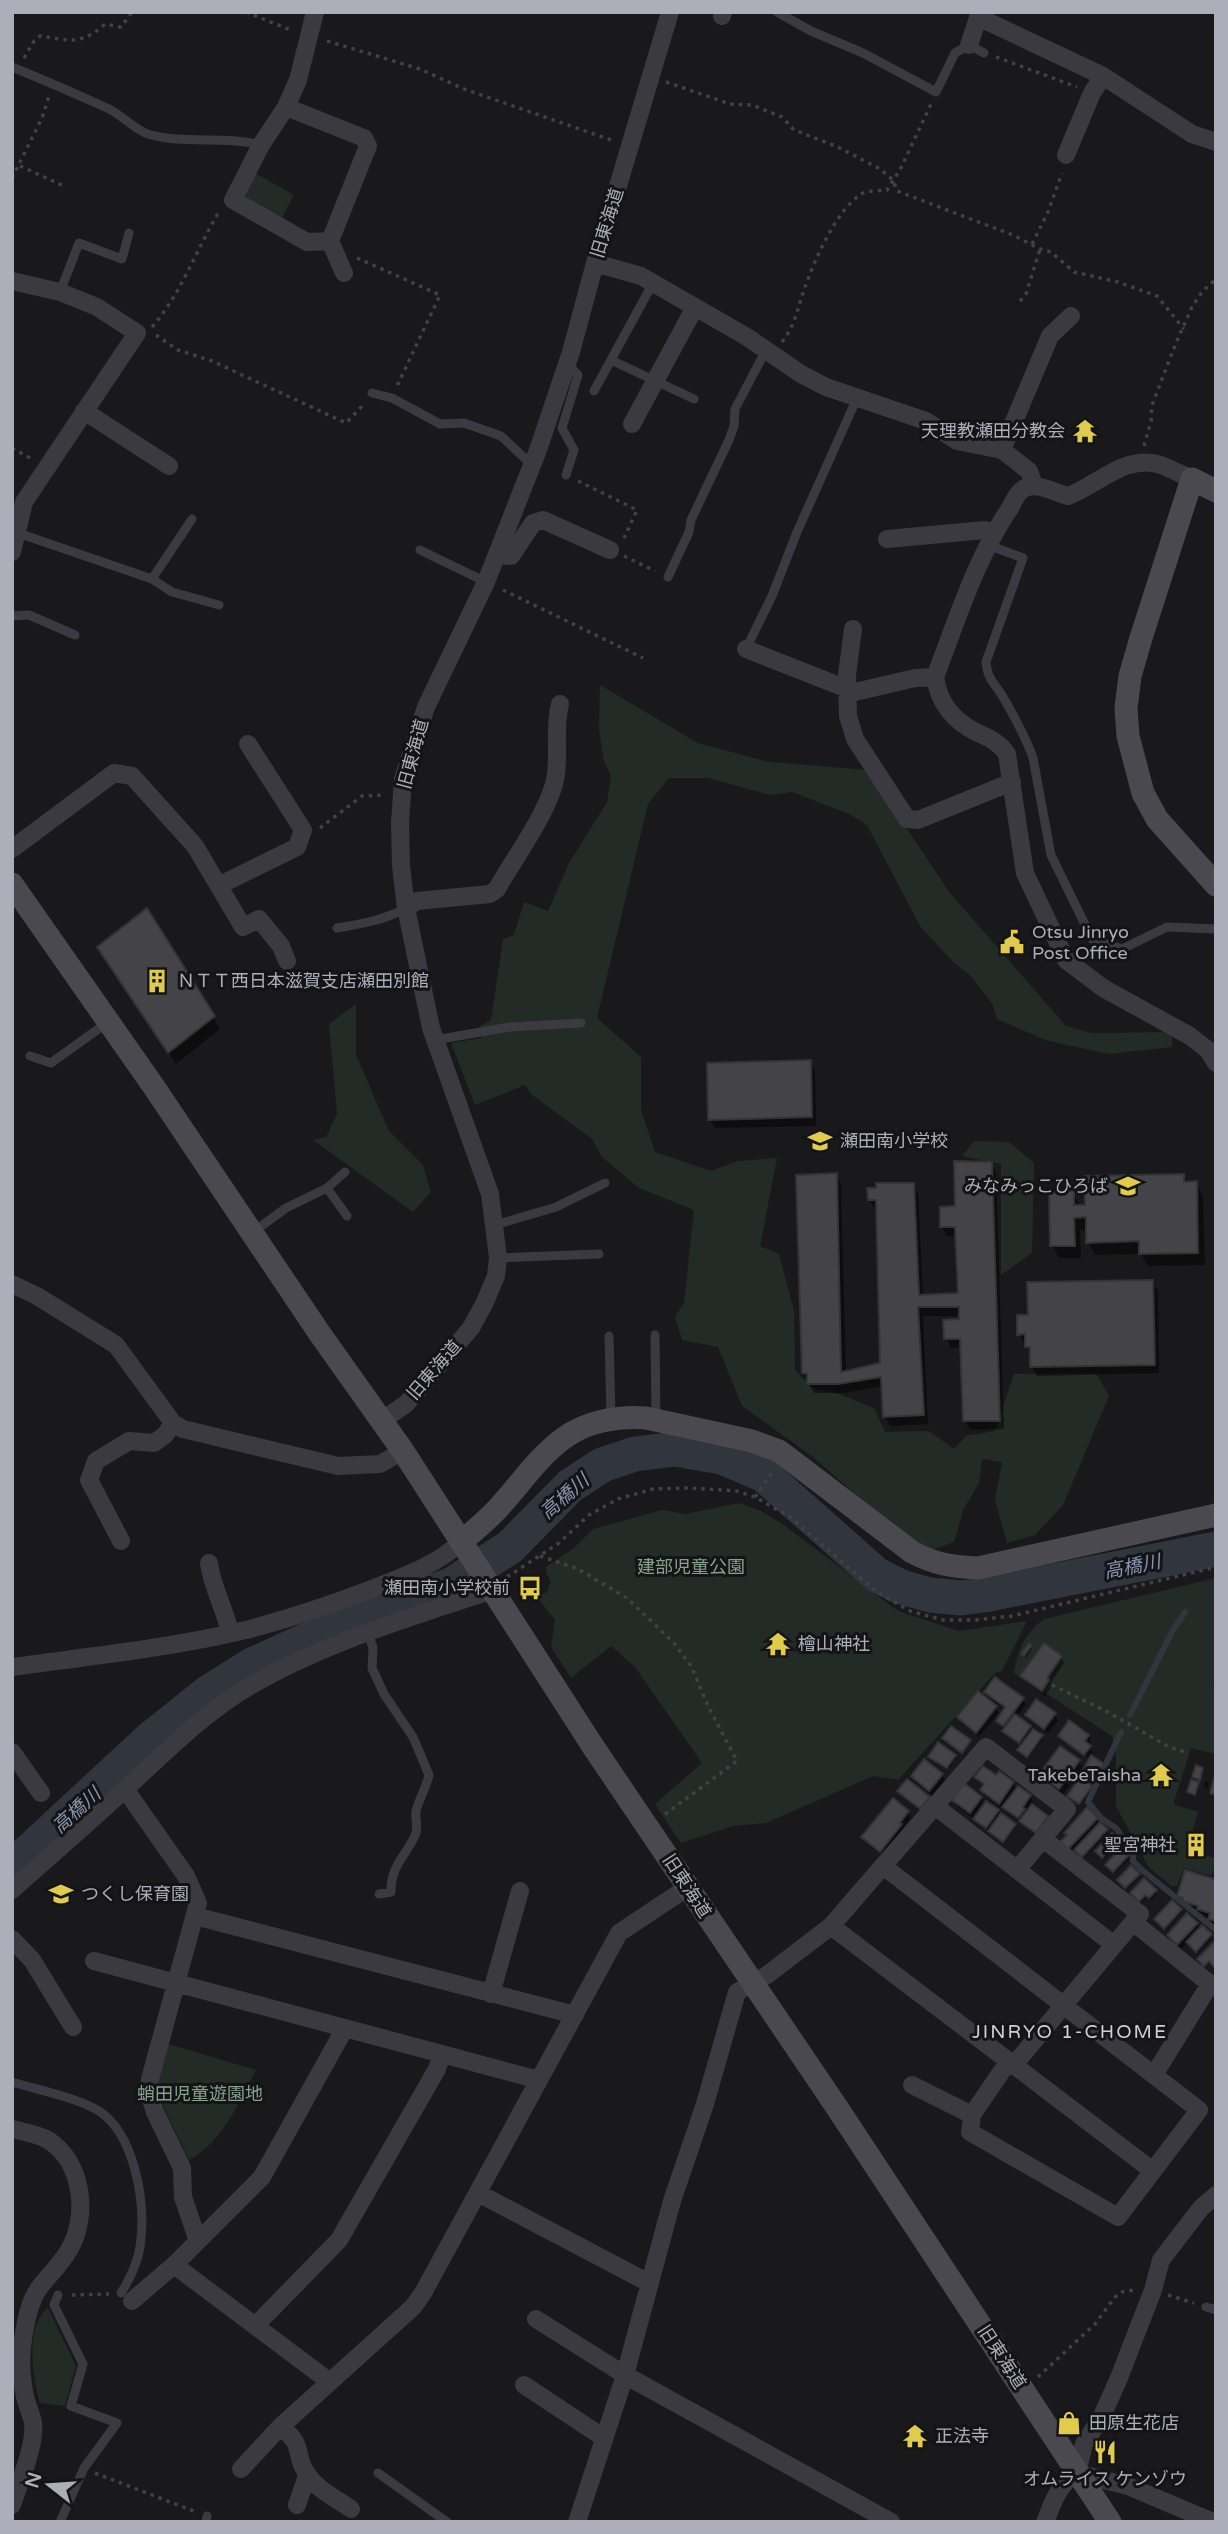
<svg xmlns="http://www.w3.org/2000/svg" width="1228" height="2534" font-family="'Varela Round','Noto Sans JP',sans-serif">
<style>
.green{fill:#232b26}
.shadow{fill:#0007}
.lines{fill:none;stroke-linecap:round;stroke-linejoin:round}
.stream{stroke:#30353e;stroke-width:6}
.river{stroke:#30353e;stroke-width:35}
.building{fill:#444348;stroke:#343337;stroke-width:2}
.path{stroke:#414146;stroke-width:3.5;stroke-dasharray:3.5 5;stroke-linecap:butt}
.lane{stroke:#3b3a40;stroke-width:9}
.street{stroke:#3b3a40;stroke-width:18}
.secondary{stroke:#49494f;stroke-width:23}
.labels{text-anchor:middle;stroke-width:6;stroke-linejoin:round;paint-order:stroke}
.street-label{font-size:18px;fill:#adaeb9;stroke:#141416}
.poi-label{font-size:18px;fill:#adaeb9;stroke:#141416;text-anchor:start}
.park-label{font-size:18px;fill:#86a28d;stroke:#141416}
.water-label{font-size:19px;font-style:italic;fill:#8896b0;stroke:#141416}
.neighbourhood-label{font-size:19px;letter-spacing:2px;fill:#cdced6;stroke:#141416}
</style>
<rect width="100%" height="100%" fill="#19191b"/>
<path class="green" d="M255 173 294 195 280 221 246 201 245 191Z
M600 685 698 743 769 762 868 770 950 893 1066 1026 1091 1033 1172 1032V1047L1108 1054 1045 1040 997 1019 993 1005 970 975 954 963 920 926 867 825 849 814 792 792 770 795 708 778H669L648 804 597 1018 641 1057V1110L655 1152 711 1171 738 1161 777 1158 760 1246 779 1254 794 1311 795 1370 812 1388 839 1394 874 1408 885 1432 929 1431 954 1449 966 1436 995 1431 1014 1374 1096 1373 1109 1396 1063 1505 1035 1535 1007 1543 995 1500 1002 1462 982 1459 979 1483 964 1508 954 1542 932 1550 907 1540 813 1457 742 1406 718 1347 682 1340 675 1317 684 1303 694 1210 639 1188 602 1157 592 1139 531 1094 525 1085 475 1105 451 1043 482 1038 480 1026 491 1020 503 939 514 935 524 902 548 911 569 863 607 802 611 776 604 761 599 731Z
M356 1004V1055L389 1131 423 1165 431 1192 413 1212 313 1140 326 1137 337 1114 329 1024Z
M974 1141 1009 1142 1034 1163 1032 1253 1001 1275V1164L962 1156Z
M739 1503 761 1511 784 1525 898 1611 959 1631 1027 1621 1002 1671 995 1673 898 1780 873 1776 766 1823 733 1826 681 1843 655 1804 702 1763 635 1667 611 1646 571 1678 551 1647 555 1620 537 1597 547 1592 551 1581 546 1573V1567L574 1548 593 1529 662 1510 685 1514Z
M1216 1578V1678L1213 1687 1216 1691V1754L1191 1748 1174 1802 1175 1805 1198 1812 1188 1847 1190 1850 1214 1858 1216 1862 1212 1874 1208 1875 1184 1868 1177 1886H1171L1148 1866 1116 1806V1755L1112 1736 1014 1673C1018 1650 1024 1634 1044 1619Z
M168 2044 256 2070C238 2103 224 2141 189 2160L158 2095V2082Z
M48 2308 76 2366 65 2406 40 2403C33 2378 24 2326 48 2308Z"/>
<path class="shadow" d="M107 960 213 1017 220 1029 176 1064Z
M810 1062 815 1071 816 1126 715 1128 710 1119Z
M991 1163 996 1173 1004 1429 970 1430 965 1421 962 1347 951 1348 946 1338 961 1321V1316H923L928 1424 890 1426 885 1417 884 1386 843 1393H814L803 1373 836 1175 841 1184 846 1373 882 1365 878 1209H875L869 1199 913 1184 918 1194 923 1296 960 1294 957 1236H947L942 1227Z
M1183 1176 1188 1183H1196L1203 1196 1205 1265 1148 1266 1141 1254 1095 1255 1088 1242V1230H1080L1081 1258H1059L1052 1245 1073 1192 1080 1207Z
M1152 1282 1158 1291 1159 1373 1037 1376 1032 1367V1355L1027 1343H1024L1019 1334 1030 1317Z
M1029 1645 1032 1649 1026 1658 1023 1654Z
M1061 1657 1064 1663 1050 1684 1051 1687 1045 1696 1026 1681 1022 1676Z
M986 1692 1022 1699 1026 1704 1017 1717 1043 1739 1028 1758 1021 1752 1023 1746 1006 1733 998 1721 1006 1710 989 1698Z
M995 1708 999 1713 979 1737 962 1723 959 1717Z
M1054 1714 1058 1720 1048 1733 1030 1721 1027 1715Z
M1060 1736H1088L1091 1742 1089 1746 1093 1753 1090 1756 1104 1767 1094 1781 1086 1775 1092 1759 1062 1737V1740Z
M955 1756 956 1758 949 1769 930 1757Z
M1079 1761 1082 1767 1063 1794 1055 1788 1051 1782 1054 1779 1045 1769Z
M1202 1769 1200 1781 1196 1780 1199 1786 1196 1796 1191 1795 1189 1792 1197 1784 1194 1777Z
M941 1775 945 1780 933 1796 916 1782 913 1776Z
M977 1777 997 1778 1013 1783 1017 1790 1030 1796 1033 1802 1031 1805 1048 1819 1038 1834 1008 1813 1004 1806 1002 1809 985 1796 982 1790 985 1787Z
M1206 1781 1209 1783 1207 1789 1204 1786Z
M1091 1787 1092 1789 1080 1805 1070 1798Z
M899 1791 928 1798 931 1804 923 1814 903 1797Z
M981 1798 985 1805 998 1811 1016 1827 1004 1843 957 1806 954 1800Z
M908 1812 911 1818 903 1828 904 1831 884 1857 866 1843 863 1837Z
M1096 1819 1108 1833 1084 1858 1076 1850 1072 1854 1066 1848 1068 1836Z
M1112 1835 1119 1843 1117 1845 1130 1858 1115 1873 1108 1867 1119 1853 1115 1847 1104 1859 1098 1854Z
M1138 1875 1139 1877 1127 1889 1120 1883Z
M1216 1881V1928L1211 1920 1204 1918 1202 1914 1190 1910 1179 1896Z
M1156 1891 1157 1893 1151 1900 1147 1896 1141 1903 1133 1896Z
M1181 1910 1182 1912 1166 1930 1157 1922Z
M1197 1924 1200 1930 1202 1928 1212 1938 1198 1953 1188 1942 1181 1949 1169 1935Z"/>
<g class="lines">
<path class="stream" d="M1130 1715 1173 1630 1185 1612
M1121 1732 1088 1802 1101 1818 1117 1829 1133 1854V1861L1142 1870 1216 1930"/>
<path class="river" d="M12 1867 149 1740 209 1692 252 1665 316 1636 453 1584 510 1547 570 1486 602 1465 635 1454 675 1449 722 1457 764 1475 877 1575 901 1587 930 1595 961 1598 984 1595 1216 1549"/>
</g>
<path class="building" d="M147 908 215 1016 168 1053 97 947Z
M811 1060 812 1117 708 1120 707 1063Z
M954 1161 992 1162 1000 1421H963L960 1339H944L943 1320 959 1319V1307H918L924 1415 883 1417 881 1377 838 1384H807V1374L802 1373 796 1175 837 1173 841 1372 880 1363 876 1200H868L867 1188H876V1183H914L919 1295 958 1293 955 1227H940V1207L955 1206Z
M1184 1174V1182L1197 1181 1198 1253 1139 1254V1241L1086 1243V1217L1074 1218 1075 1246H1050L1049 1191H1074V1205H1085L1084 1176Z
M1153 1280 1155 1365 1030 1367V1347H1025V1334L1017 1335V1315H1028L1027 1282Z
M1029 1643 1032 1645 1024 1656 1021 1654Z
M1044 1643 1062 1656 1047 1678 1049 1680 1042 1691 1020 1676Z
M995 1677 1024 1698 1003 1726 996 1721 1005 1707 984 1692Z
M978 1691 997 1706 976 1733 957 1717Z
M1036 1699 1056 1713 1044 1729 1025 1715Z
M1015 1714 1031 1726 1019 1743 1002 1731Z
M1069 1720 1089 1735 1085 1741 1091 1746 1084 1755 1058 1736Z
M951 1726 971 1740 962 1753 942 1738Z
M1033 1729 1043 1735 1027 1757 1017 1750Z
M938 1742 956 1755 947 1768 928 1757Z
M1060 1746 1080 1760 1059 1789 1049 1782 1053 1776 1043 1769Z
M1091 1755 1104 1764 1093 1780 1082 1772Z
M924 1759 943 1774 929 1791 911 1776Z
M1196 1765 1203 1768 1200 1780 1192 1777Z
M983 1766 996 1775 999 1771 1014 1782 999 1804 980 1790 984 1784 974 1777Z
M1080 1777 1092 1786 1079 1804 1067 1796Z
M907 1779 930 1797 920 1809 897 1791Z
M1214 1779 1216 1780V1795L1210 1793Z
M1191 1780 1199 1782 1195 1795 1187 1792Z
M964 1783 982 1797 970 1813 952 1800Z
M1018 1786 1031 1795 1023 1807 1025 1809 1018 1818 1002 1807Z
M893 1798 909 1811 900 1823 902 1824 880 1852 861 1837Z
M986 1801 999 1810 986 1828 973 1819Z
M1032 1804 1048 1816 1036 1833 1019 1821Z
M1087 1807 1098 1818 1068 1849 1060 1842 1067 1835 1064 1833Z
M1001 1813 1016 1824 1003 1842 988 1831Z
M1100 1822 1108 1829 1082 1857 1074 1850Z
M1112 1833 1119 1839 1102 1858 1095 1851Z
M1119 1844 1130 1854 1113 1872 1105 1865 1117 1852 1115 1849Z
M1131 1865 1140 1874 1125 1888 1117 1880Z
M1185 1870 1214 1879 1216 1875V1921L1208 1919 1210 1913 1197 1909 1198 1906 1182 1901 1183 1898 1177 1896Z
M1144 1878 1157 1890 1149 1898 1145 1895 1139 1902 1130 1893Z
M1172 1900 1182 1909 1164 1929 1154 1919Z
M1187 1913 1198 1923 1177 1945 1167 1935Z
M1202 1925 1212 1934 1196 1952 1186 1942Z
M1216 1940V1963L1213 1966 1209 1961 1204 1966 1197 1959Z"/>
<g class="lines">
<path class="path" d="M246 12 293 31
M327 41 420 69 464 89 614 141
M996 57 1077 87
M24 58 34 41 40 36C69 40 81 46 105 24L121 27 132 12
M666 82 730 104 752 105 782 117 794 130 838 147 880 169 893 180 897 191 1013 235 1040 249 1051 252 1074 272 1118 282 1157 296 1184 329
M20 166 64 186
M12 178 42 118 49 96
M1032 244 1048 212 1062 173
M357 258 440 295 397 386
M1020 301 1026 294 1040 249
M152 327C181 294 197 248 220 210
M156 335 178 350 212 361 346 423 365 403
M782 342C796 324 798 306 805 287 815 259 836 211 861 194 868 190 879 191 887 190L900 170 931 104
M1144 446 1151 421 1152 405 1176 343 1192 307 1202 292 1216 279
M12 448 32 459
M578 481 637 510 624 538
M624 556 655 571
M503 590 643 658
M320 828 362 796 385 795
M755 1497 773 1471
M540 1556 578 1569 627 1598 674 1643 691 1666 709 1708 737 1761 664 1815
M507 1577 559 1543 589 1515 618 1499 653 1489 688 1488 737 1491 755 1497 790 1517 877 1592 910 1611 943 1620H975L1012 1616 1216 1567
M1052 1685 1108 1712 1169 1747 1188 1753
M72 2295 109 2294
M1168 2295 1194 2303
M1038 2377 1095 2324 1115 2297 1122 2292 1134 2290
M95 2473 196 2512"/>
<path class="lane" d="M777 12 811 31 863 53 936 92 955 53 969 45 984 53
M12 67C44 80 76 94 107 108 121 114 136 131 148 134 184 145 224 135 261 145
M60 292 79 243 122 259 129 233
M611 360 694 399
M594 391 653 283
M372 393 392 398 440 424 464 423 501 436 532 465
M566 475 574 450 562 428 578 375 567 363
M18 533 152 579 172 592 219 605
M988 545 1023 558 986 662C988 681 994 682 1003 697 1014 716 1026 737 1033 758L1051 855 1092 939 1122 949 1167 927 1216 929
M420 550 486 582
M668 577 689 532 691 520 729 440 734 426 735 409 766 350
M152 579 192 519
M12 616 29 615 75 635
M746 649 772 596 797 532 857 398
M337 928C361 924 385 920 406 908
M435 1040 510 1027 581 1023
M30 1056 51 1063 108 1022
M327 1188 347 1216
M495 1225 556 1207 605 1183
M253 1232 286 1208 327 1188 345 1172
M498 1258 599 1254
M655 1335 656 1420
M609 1336 611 1418
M368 1633 373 1648 372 1668 384 1694 413 1737 429 1775C426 1788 419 1799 416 1811 415 1819 418 1825 416 1833 408 1854 390 1865 391 1892L379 1894
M12 2082C38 2090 76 2097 99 2111 134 2134 145 2199 141 2238 140 2258 131 2277 121 2293
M58 2295 54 2305 83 2364 71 2406 117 2423 84 2468 60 2522
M1206 2307 1216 2310
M378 2473 447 2522
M206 2522 207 2516"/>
<path class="street" d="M315 12 298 80 286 107 261 145 233 200 307 242 330 241
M722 16 723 12
M978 17 1103 76 1192 134 1216 142
M969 45 980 12
M286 107 364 138 368 146 330 241 344 273
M1066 155 1092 93 1103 76
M595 263 641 276 747 337 801 374 826 387 926 421 957 441 1002 450 1029 471 1034 485
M12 281 60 292 97 307 137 333 24 502 12 552
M84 411 169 466
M632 424 695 307
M1002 450 1050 336 1071 316
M1192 479C1181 474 1171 469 1161 465 1126 453 1098 485 1068 496 1055 493 1034 480 1022 490 1017 493 1013 503 1010 508 976 558 957 620 935 677 939 703 952 720 976 732 989 738 999 742 1007 754L1025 873 1066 960 1103 988 1190 1036 1208 1050 1216 1063
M887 539 985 530 993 533
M497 555 511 556 533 523 543 520 610 550
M853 629 847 675 848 716 855 739 907 819 918 820 1012 782
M746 649 855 692 915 678 935 677
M12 849 114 773 132 776 195 846 243 927 259 919 281 946 287 961
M220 885 297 847 303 830 248 744
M406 908 417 901 490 894 497 889C514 858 552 808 556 774 559 749 554 728 560 704
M12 1284 37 1296 116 1345 173 1423 183 1429 338 1466 380 1464 403 1451
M381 1421 406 1404 471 1328 485 1302 496 1276 498 1258 490 1194 431 1028 406 908 401 866 400 823 403 779 426 707 486 582 538 450 571 352 595 263 670 12
M121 1541 89 1480 96 1461 129 1441 154 1443 165 1435 173 1423
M209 1563C212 1588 225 1608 230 1633
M12 1667C92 1656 172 1648 250 1629 291 1618 333 1604 372 1589 404 1576 435 1566 461 1542
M12 1752 41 1793
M125 1789 186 1876 198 1903 150 2079 149 2093 155 2112 182 2168 183 2197 198 2241
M935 1806 1114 1945
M883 1866 1199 2110 1118 2217 970 2132 972 2115 1008 2062
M12 1890C49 1857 87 1824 123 1791 164 1754 202 1714 250 1686 325 1642 410 1618 492 1590
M195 1916 575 2015
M1133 1922 1210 1984 1154 2075
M831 1926 1153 2171
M12 1939 32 1960 73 2027
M94 1961 539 2080
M491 1994 520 1891
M1013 2066 1140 1914 1043 1839
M912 2085 972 2115
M12 2129C24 2132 38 2134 48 2140 83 2162 89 2216 69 2250 61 2264 49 2275 39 2288 31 2299 26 2320 24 2333 20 2353 21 2377 25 2397 27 2405 31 2414 33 2422 36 2445 19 2483 12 2505
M478 2193 649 2283
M174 2265 330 2382
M132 2301 174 2265 262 2177 345 2028
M536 2319 625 2375 891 2522
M255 2326 339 2240 437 2069 442 2054
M524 2385 604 2438
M280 2427C306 2445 293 2454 307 2474 316 2489 337 2499 351 2509
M241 2469 280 2427 413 2307 423 2293 619 1933 688 1887
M1077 2473 1128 2486 1213 2522
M297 2505 307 2476
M577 2522 625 2375 672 2201 705 2104 737 1992 767 1975 831 1926 986 1747 1067 1809 1017 1870
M1045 2522C1053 2502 1058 2485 1077 2473L1084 2444 1102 2416 1119 2378 1153 2290 1161 2260 1201 2208 1216 2195"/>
<path class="secondary" d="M1216 491 1192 479 1141 638 1130 676 1126 708 1128 736 1143 793 1157 819 1216 885
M12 884 154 1087 320 1334 403 1451 594 1748 838 2109 1110 2522
M461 1542C475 1530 489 1519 501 1505 521 1483 539 1456 564 1438 587 1421 618 1416 646 1418L752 1441 779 1451 912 1552C934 1564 953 1567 978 1568L1216 1515"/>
</g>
<defs>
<g id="temple-bare" transform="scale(1.89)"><path d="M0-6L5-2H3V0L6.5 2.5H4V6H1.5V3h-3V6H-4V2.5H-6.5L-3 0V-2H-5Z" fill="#e0cb4c" stroke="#141416" stroke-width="2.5" paint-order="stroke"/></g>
<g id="civic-bare" transform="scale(1.89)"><path d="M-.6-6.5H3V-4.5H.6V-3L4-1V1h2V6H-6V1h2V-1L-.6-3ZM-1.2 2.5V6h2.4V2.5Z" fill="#e0cb4c" stroke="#141416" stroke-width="2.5" paint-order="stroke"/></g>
<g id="building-bare" transform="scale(1.89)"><path d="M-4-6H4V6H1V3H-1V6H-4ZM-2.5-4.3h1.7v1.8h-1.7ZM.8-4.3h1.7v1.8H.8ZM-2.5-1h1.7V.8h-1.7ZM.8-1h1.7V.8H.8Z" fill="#e0cb4c" stroke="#141416" stroke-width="2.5" paint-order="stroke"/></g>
<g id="school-bare" transform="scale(1.89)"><path d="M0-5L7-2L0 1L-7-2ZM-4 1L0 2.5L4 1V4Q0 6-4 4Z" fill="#e0cb4c" stroke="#141416" stroke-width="2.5" paint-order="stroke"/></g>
<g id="bus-bare" transform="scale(1.89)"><path d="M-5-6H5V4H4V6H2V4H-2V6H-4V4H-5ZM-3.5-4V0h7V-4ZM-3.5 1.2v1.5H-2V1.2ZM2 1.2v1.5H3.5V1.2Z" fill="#e0cb4c" stroke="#141416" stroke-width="2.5" paint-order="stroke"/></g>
<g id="shop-bare" transform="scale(1.89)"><path d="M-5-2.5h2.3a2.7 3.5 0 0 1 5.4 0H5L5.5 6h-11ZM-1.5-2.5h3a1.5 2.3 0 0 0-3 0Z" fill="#e0cb4c" stroke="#141416" stroke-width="2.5" paint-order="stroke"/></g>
<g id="restaurant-bare" transform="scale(1.89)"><path d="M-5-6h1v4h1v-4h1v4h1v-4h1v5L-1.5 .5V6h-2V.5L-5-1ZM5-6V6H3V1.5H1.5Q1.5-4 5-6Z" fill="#e0cb4c" stroke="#141416" stroke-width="2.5" paint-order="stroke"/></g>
</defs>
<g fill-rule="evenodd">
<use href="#temple-bare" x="1085" y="431"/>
<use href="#civic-bare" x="1012" y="942"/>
<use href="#building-bare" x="157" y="981"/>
<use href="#school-bare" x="820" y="1141"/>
<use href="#school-bare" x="1128" y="1186"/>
<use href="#bus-bare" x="530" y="1588"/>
<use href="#temple-bare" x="778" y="1644"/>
<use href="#temple-bare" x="1161" y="1775"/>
<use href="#building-bare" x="1196" y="1845"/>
<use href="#school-bare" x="61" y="1894"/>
<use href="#shop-bare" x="1069" y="2423"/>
<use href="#temple-bare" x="915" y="2436"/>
<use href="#restaurant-bare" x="1105" y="2452"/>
</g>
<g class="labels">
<g class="street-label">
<text transform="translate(607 223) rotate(-73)" y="6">旧東海道</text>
<text transform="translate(413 754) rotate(-75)" y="6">旧東海道</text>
<text transform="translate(434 1370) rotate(-49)" y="6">旧東海道</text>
<text transform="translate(687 1886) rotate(57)" y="6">旧東海道</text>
<text transform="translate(1002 2357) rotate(57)" y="6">旧東海道</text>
</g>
<g class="poi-label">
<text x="1065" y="437" text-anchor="end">天理教瀬田分教会</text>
<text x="1032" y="938">Otsu Jinryo<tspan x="1032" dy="21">Post Office</tspan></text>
<text x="177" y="987">ＮＴＴ西日本滋賀支店瀬田別館</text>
<text x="840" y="1147">瀬田南小学校</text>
<text x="1108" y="1192" text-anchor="end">みなみっこひろば</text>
<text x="510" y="1594" text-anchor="end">瀬田南小学校前</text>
<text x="798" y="1650">檜山神社</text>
<text x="1141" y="1781" text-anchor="end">TakebeTaisha</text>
<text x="1176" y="1851" text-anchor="end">聖宮神社</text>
<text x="81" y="1900">つくし保育園</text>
<text x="1089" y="2429">田原生花店</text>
<text x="935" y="2442">正法寺</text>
<text x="1105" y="2485" text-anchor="middle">オムライス ケンゾウ</text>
</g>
<g class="park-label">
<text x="691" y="1573">建部児童公園</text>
<text x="200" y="2100">蛸田児童遊園地</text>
</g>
<g class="water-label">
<text transform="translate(564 1496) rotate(-41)" y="7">高橋川</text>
<text transform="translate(1132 1566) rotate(-11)" y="7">高橋川</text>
<text transform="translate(76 1810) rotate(-42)" y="7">高橋川</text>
</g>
<g class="neighbourhood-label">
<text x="1070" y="2038">JINRYO 1-CHOME</text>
</g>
</g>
<rect width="1228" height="2534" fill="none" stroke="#adaeb9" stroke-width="28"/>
<g transform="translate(49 2485) rotate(287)" stroke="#141416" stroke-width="5" paint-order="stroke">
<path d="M0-5L12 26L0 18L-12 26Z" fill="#adaeb9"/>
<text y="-10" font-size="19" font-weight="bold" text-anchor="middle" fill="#adaeb9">N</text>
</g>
</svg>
